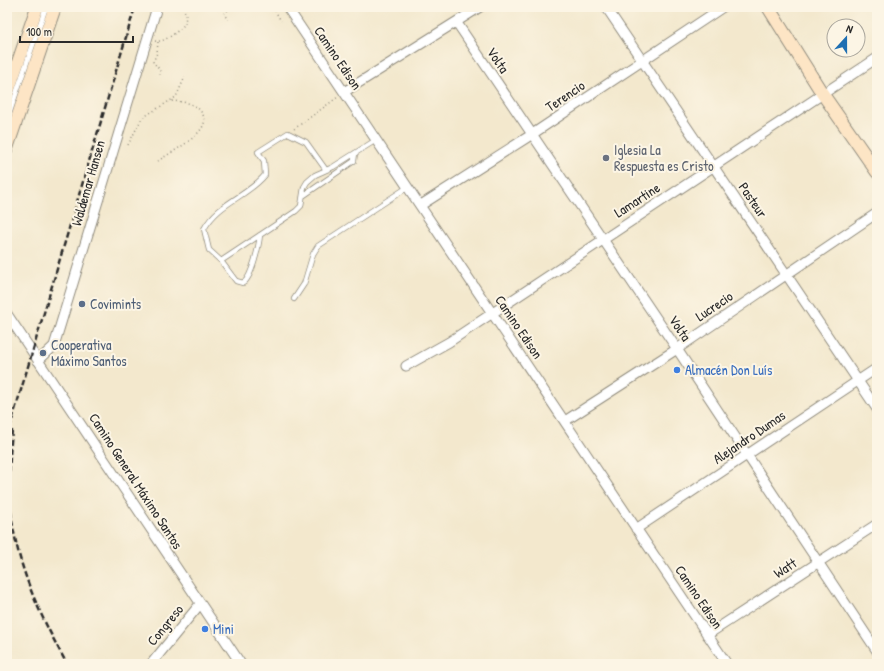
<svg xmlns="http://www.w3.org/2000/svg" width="884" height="671" font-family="'Patrick Hand',sans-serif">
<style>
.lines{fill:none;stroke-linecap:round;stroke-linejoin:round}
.lane-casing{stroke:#8f8a7c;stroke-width:6}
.street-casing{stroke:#8f8a7c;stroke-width:11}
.secondary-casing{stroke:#8f8a7c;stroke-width:14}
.path{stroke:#8f8a7c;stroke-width:1.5;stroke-dasharray:1 3;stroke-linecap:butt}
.lane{stroke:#fff;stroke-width:4.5}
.street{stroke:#fff;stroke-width:9}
.secondary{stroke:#fde5c5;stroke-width:12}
.rail{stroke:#2b2b2b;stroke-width:2.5;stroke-dasharray:6 3;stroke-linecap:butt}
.worship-dot{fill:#6b7280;stroke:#fcf5e5;stroke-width:1.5}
.service-dot{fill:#5c6f8a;stroke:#fcf5e5;stroke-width:1.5}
.shop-dot{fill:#3f7fe0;stroke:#fcf5e5;stroke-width:1.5}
.labels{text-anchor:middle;stroke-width:4;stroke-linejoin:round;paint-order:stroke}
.street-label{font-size:14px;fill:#2b2b2b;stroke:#fcf5e5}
.worship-label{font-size:14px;fill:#5b616d;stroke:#fcf5e5;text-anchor:start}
.service-label{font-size:14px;fill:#4e5e75;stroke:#fcf5e5;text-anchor:start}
.shop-label{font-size:14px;fill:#366cbe;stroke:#fcf5e5;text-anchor:start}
</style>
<rect width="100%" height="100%" fill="#fcf5e5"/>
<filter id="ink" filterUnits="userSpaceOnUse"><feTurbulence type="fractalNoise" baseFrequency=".025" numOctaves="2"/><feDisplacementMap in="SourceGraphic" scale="8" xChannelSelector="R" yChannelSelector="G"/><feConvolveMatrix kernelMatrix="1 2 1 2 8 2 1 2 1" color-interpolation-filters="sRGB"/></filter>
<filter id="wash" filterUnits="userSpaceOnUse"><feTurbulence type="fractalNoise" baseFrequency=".012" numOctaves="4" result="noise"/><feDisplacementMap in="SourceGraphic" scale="16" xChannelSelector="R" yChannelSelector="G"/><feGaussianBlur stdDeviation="0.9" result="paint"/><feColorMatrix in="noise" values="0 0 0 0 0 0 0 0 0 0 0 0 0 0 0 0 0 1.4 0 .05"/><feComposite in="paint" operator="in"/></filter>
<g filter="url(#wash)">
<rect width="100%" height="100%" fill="#f3e8cd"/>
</g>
<g filter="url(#ink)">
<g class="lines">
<g class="lane-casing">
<path id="lane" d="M7 120 46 7
M303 196 354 161 355 153
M260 235C259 245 252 278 243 283L236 281 221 261 296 211 301 206 304 187 307 182 315 175 333 167 376 140
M221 261 209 250 204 229C219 202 247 197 265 175L264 161 258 152 288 133 306 142 326 170
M294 299 304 284 313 254 318 246 408 187"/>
</g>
<g class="street-casing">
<path id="street" d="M287 7 727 664
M606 7 877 409
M457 23 677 349 877 651
M344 92 480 7
M421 205 531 135 723 7
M7 314 241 664
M38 361 54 346 157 7
M406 366 449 342 877 58
M565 421 677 349 877 213
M636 529 877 368
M707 635 877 524
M151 664 200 604"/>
</g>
<g class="secondary-casing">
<path id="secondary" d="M768 7 822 93 877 172
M7 94 37 7
M7 148 55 7"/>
</g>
<path class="path" d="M226 7 228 10 224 14 228 20
M273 7 281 21
M155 41C165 43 178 31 185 24L186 15 183 7
M158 42 157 53 153 62 160 70V75
M294 129 338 97
M128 145 142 118 176 97 185 77
M158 161C169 153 213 132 203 115 196 102 184 102 171 101"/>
<use href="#lane" class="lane"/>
<use href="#street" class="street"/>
<use href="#secondary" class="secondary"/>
<path class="rail" d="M12 430C10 453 8 479 10 503 15 563 38 612 67 664
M7 437 135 7"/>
</g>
</g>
<circle class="worship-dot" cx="606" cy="158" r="4"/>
<g class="service-dot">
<circle cx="82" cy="304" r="4"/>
<circle cx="43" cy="353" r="4"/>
</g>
<g class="shop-dot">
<circle cx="677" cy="370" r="4"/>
<circle cx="205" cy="629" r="4"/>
</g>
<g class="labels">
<g class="street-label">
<text transform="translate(338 58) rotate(56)" y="5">Camino Edison</text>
<text transform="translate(498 60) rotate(56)" y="5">Volta</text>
<text transform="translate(565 96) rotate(-34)" y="5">Terencio</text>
<text transform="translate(88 183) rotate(-74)" y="5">Waldemar Hansen</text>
<text transform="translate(637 200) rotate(-33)" y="5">Lamartine</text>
<text transform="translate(753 200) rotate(56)" y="5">Pasteur</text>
<text transform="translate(714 306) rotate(-34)" y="5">Lucrecio</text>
<text transform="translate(519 327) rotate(56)" y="5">Camino Edison</text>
<text transform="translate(680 328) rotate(56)" y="5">Volta</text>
<text transform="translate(749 437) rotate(-34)" y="5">Alejandro Dumas</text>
<text transform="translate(136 481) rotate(57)" y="5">Camino General Máximo Santos</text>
<text transform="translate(785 568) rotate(-33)" y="5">Watt</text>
<text transform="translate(699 597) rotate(56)" y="5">Camino Edison</text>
<text transform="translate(165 625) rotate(-51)" y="5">Congreso</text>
</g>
<g class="worship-label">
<text x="614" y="155">Iglesia La<tspan x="614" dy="16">Respuesta es Cristo</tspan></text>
</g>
<g class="service-label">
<text x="90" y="309">Covimints</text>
<text x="51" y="350">Cooperativa<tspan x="51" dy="16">Máximo Santos</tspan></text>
</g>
<g class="shop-label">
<text x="685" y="375">Almacén Don Luís</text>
<text x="213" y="634">Mini</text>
</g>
</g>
<rect width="884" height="671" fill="none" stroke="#fcf5e5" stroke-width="24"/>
<g transform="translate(846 38) rotate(21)"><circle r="19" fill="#fcf5e5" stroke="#a8a49b"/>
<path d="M0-3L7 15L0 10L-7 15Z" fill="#1f6fb2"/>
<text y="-6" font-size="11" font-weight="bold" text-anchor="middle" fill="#2b2b2b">N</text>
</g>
<path d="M20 36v6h113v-6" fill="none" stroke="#2b2b2b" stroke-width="2"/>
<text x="26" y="36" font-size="12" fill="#2b2b2b" stroke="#fcf5e5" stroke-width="3" paint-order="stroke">100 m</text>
</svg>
